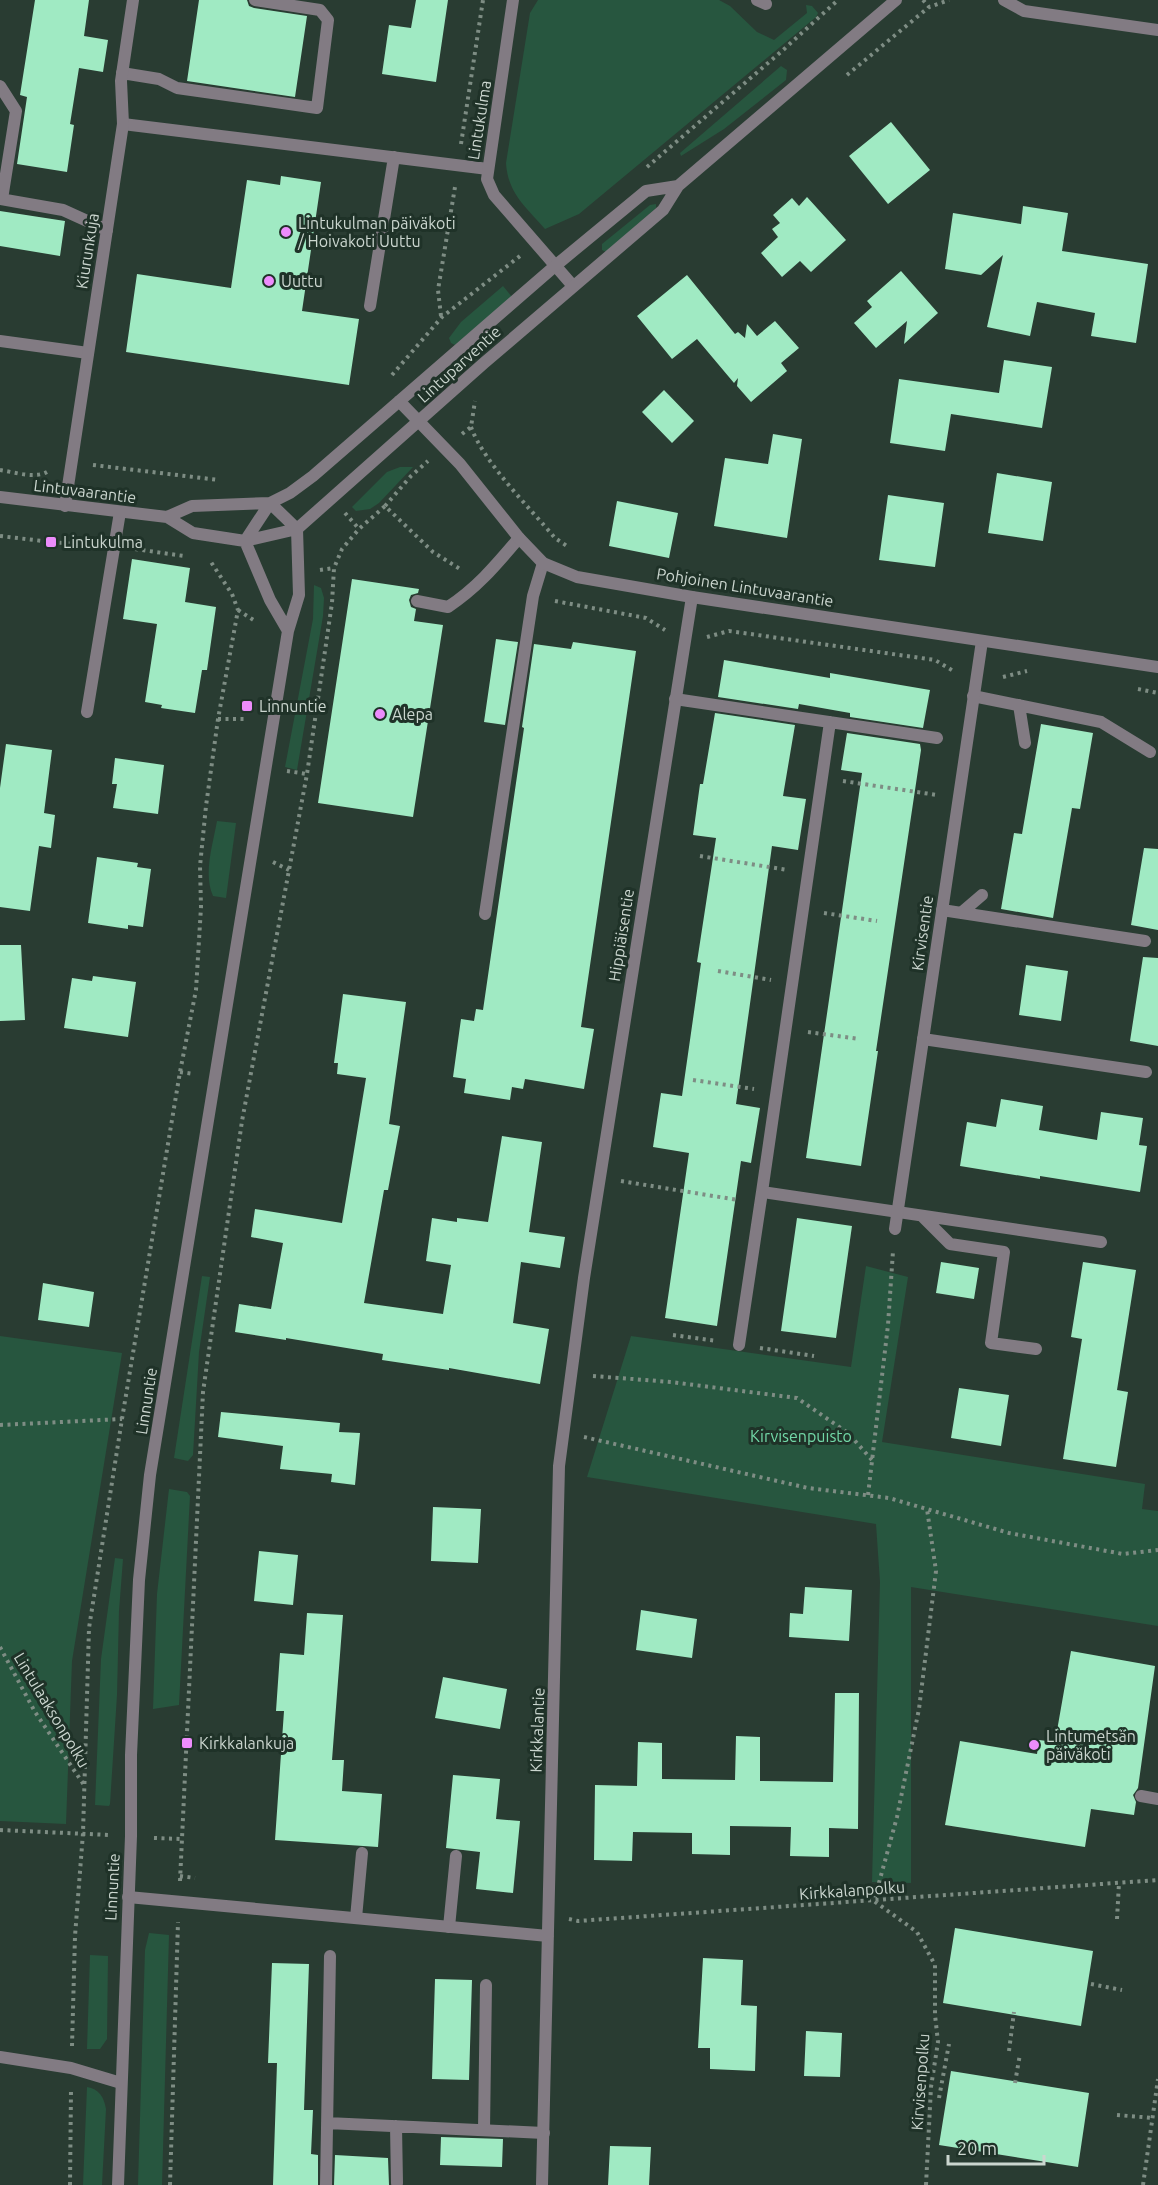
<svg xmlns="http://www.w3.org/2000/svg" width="1158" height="2185" font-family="Ubuntu,sans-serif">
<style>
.green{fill:#27563f}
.building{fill:#a0eac3}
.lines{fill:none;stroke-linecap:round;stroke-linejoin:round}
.path{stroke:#7e8d84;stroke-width:4;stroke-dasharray:3 4.5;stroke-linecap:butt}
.service{stroke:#827b83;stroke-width:12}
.minor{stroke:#827b83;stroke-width:12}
.tertiary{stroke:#827b83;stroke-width:12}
.poi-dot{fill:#ec8cfb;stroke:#1f3228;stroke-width:2}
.labels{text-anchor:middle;stroke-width:6;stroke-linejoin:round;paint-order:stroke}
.street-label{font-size:16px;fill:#cbd6cf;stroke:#1f3228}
.poi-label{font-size:16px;fill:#cbd6cf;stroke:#1f3228;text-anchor:start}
.park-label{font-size:16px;fill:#72d8a7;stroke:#1f3228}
</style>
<rect width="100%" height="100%" fill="#293c32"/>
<path class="green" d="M538 0H719L730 6 757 32 774 40 807 13 806 5 812 6 818 13 816 17 579 214 545 229C526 207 508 194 506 163L530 13Z
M781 66 787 70 786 80 724 129 681 156 680 153Z
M656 204V208L606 252 602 250V244L650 205Z
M503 286 512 297 455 345 451 343 449 338 461 322Z
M400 467H413L379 503 370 509 356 511 352 507 387 472Z
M314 585 321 588 324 598 323 616 297 770 285 767 313 619Z
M217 821 236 823 226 898 213 896C203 874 213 844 217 821Z
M866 1266 908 1277 882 1442 1145 1484 1142 1509 1158 1511V1626L911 1587V1883L872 1882 880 1582 876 1524 587 1477 631 1336 851 1367Z
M202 1276 210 1277 199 1352 193 1455 188 1461 174 1458Z
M0 1336 122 1353 72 1661 66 1824 0 1821Z
M169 1489 187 1492 190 1496 179 1705 153 1709 157 1594Z
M115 1558 123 1559 119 1611 117 1695 110 1804 109 1806 95 1805 101 1659Z
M149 1933 169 1935 162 2185H138L145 1950Z
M90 1955 108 1956 107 2039 100 2049H87Z
M87 2087C99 2089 104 2097 106 2109L102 2185H83Z"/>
<path class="building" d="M35 0H89L84 36 108 40 103 72 79 68 70 124 74 125 67 172 17 164 27 97 20 95Z
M199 0H247L249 6 254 8 307 16 295 97 187 81Z
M416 0H448L436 82 382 74 389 25 411 28Z
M891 122 930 170 888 204 849 156Z
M281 176 321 182 302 311 359 319 349 385 126 352 137 274 231 288 247 180 280 185Z
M807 197 846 240 811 272 800 261 782 277 761 253 778 237 772 229 780 223 773 215 792 198 799 206Z
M1023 206 1068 213 1062 251 1148 264 1136 343 1091 336 1095 313 1037 302 1030 336 987 327 1003 255 981 275 945 269 953 213 1021 224Z
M0 211 65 221 60 256 0 246Z
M901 271 938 313 904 344 907 321 876 348 854 323 872 307 867 301Z
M687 275 735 334 738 332 745 338 747 324 757 336 775 321 799 348 781 363 787 371 751 402 737 386 738 378 734 383 697 339 672 359 637 316Z
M1004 360 1052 367 1042 428 951 414 945 451 890 443 899 379 999 393Z
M664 390 694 421 672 443 642 412Z
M773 434 802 439 787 538 714 526 725 458 768 464Z
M997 473 1052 482 1043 541 988 533Z
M888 495 944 503 935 567 879 560Z
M617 501 678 513 669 558 609 546Z
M132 559 190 568 185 602 216 607 207 670H202L195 713 161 708 162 705 145 702 157 624 123 619Z
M352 579 419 589 418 593 411 595 409 600 411 607 416 609 414 621 443 625 413 817 318 803Z
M496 639 518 642 505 725 484 722Z
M573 642 636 651 581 1027 594 1029 584 1089 525 1079 523 1089 512 1087 510 1100 464 1093 466 1079 453 1077 461 1019 474 1021 476 1009 483 1010 524 728 522 727 534 644 571 649Z
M724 660 830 678V673L930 690 923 728 850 717V713L799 704 798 709 718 697Z
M715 713 795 725 783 796 806 799 798 850 772 846 736 1104 760 1108 751 1163 741 1161 717 1326 665 1318 689 1153 653 1147 661 1093 682 1096 701 963 697 962 716 838 693 835 700 784H703Z
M1041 724 1093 733 1080 809 1072 808 1053 918 1001 909 1014 833 1022 834Z
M847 733 920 744 921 750 876 1051H878L861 1166 806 1158 862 773 841 770Z
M6 744 52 750 44 813 55 815 51 848 39 846 30 911 0 907V788Z
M115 758 164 765 158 814 113 808 117 784H112Z
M1144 848 1158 849V930L1131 925Z
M97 857 138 863 137 867 151 869 143 927 128 925V929L88 923Z
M0 945H21L25 1020 0 1021Z
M1143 957 1158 958V1046L1130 1041Z
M1026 965 1068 971 1061 1021 1019 1015Z
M93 976 136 982 128 1037 64 1028 72 978 92 981Z
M343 994 406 1002 389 1124 400 1126 388 1190H384L364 1303 443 1314 451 1265 426 1261 432 1218 457 1222V1218L488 1222 502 1136 542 1142 529 1232 565 1237 560 1268 521 1262 513 1323 549 1329 540 1384 449 1368V1370L382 1360 383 1354 286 1338V1340L235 1332 239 1304 271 1309 283 1243 251 1237 255 1209 342 1223 366 1078 337 1074 338 1063H334Z
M1001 1099 1043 1106 1039 1130 1097 1140 1101 1112 1143 1118 1139 1145 1147 1146 1140 1192 1040 1176V1179L960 1166 967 1122 996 1127Z
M797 1218 852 1226 836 1338 781 1331Z
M941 1262 979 1268 974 1299 936 1293Z
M1083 1262 1136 1270 1117 1390 1128 1392 1116 1467 1063 1459 1082 1339 1071 1337Z
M43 1283 94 1292 89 1327 38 1320Z
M959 1388 1009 1395 1001 1446 951 1438Z
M221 1412 340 1423 339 1432 360 1433 355 1485 331 1482 332 1474 280 1469 283 1446 218 1437Z
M433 1507 481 1509 478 1563 431 1561Z
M259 1551 298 1555 293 1605 254 1601Z
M805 1587 852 1590 849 1641 789 1637 790 1613 803 1614Z
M641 1610 697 1619 692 1658 636 1650Z
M307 1613 343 1615 332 1760H344L342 1791 382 1794 378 1847 275 1840 284 1711H276L280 1653 304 1655Z
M1071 1651 1155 1666 1138 1788 1133 1795 1136 1802 1134 1815 1091 1809 1085 1847 945 1825 960 1741 1037 1754 1039 1740 1055 1742Z
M443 1677 507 1689 500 1729 435 1718Z
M835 1693H859L858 1829 829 1828V1857L790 1856 791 1827 730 1826V1855L692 1854V1833L633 1832 632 1861 594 1860 595 1785 637 1786 638 1742 662 1743V1779L735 1780 736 1736 760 1737V1781L833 1782Z
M453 1775 500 1779 496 1819 520 1821 513 1893 476 1889 480 1852 446 1848Z
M955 1928 1093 1951 1081 2026 943 2003Z
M703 1958 743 1960 741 2005 757 2006 755 2071 710 2069V2048H698Z
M272 1963 309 1964 304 2110H313L311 2154 318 2155V2185H273L277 2063H268Z
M435 1979 472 1980 469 2080 432 2079Z
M806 2031 842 2033 840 2077 804 2076Z
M951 2071 1089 2093 1078 2167 939 2145Z
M441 2137 503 2139 502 2167 440 2165Z
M610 2146 651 2147 649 2185H608Z
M335 2155 388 2158 389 2185H334Z"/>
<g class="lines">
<path class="path" d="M923 0 929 7
M847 75 929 7 949 0
M461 144 483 0
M647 167 782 51 838 0
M441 316 438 290 455 187
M392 375 442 317 520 256
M471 427C484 463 530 508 555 538L567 546
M462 434 471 427 475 401
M93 465 219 480
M0 470C14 472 34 479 47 472
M385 506 411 476 428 461
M345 513 359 529
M0 536 51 542 91 545
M135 549 184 556
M320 570 334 568
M555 601 646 618 665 630
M238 610 255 621
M707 637 729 631 935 660 955 672
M1003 677 1027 671
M1138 689 1158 693
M218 719H245
M287 771 307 774
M843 781 937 795
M700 856 788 870
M273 862 289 870
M824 913 877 921
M718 971 771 980
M808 1032 860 1039
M180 1072 194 1074
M693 1080 754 1089
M621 1181 738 1200
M673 1335 717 1341
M760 1348 814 1356
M593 1376 671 1382 797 1398 848 1433 872 1460
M0 1425 122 1419
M584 1437 808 1488 889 1498 1009 1533 1123 1554 1158 1550
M868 1495 888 1325 893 1251
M0 1647 35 1712 84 1785
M0 1830 110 1835
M154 1838 182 1839
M180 1876 195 1878
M180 1881 203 1392 242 1121 307 774 332 603 334 568 342 549 359 529 385 506 433 552 460 569
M569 1919 578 1921 1158 1880
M1117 1919 1119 1883
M1091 1984 1122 1990
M72 2046 75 1936 83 1833 89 1628 122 1419 180 1072 196 990 201 907 200 866 206 806 218 719 238 610 232 594 209 559
M1009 2051 1014 2012
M1015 2083 1020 2054
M939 2098 949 2044
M1117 2115 1153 2118
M70 2185 71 2090
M170 2185 178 1922
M926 2185 931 2087 938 2042 935 2015V1965L917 1932 874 1901 897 1817 919 1709 936 1571 927 1509
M1143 2185 1158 2079"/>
<path class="service" d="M122 73 159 79 177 88 317 108 328 20 320 10 255 0
M0 86 16 111 2 199
M123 124 488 169
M0 199 63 210 107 230
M370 306 394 157
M0 341 88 353
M417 601 448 607C478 587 496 565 519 538
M973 696 1101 722 1150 752
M675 699 937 738
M1019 705 1025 743
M87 712 120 512
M830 722 762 1192 1101 1242
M942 910 1145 941
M961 913 982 895
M485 914 533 596 543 563
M923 1039 1146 1072
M922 1216 950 1244 1004 1252 991 1343 1036 1349
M739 1345 762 1192
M1141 1796 1158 1799
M356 1918 362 1853
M449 1927 456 1856
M0 2057 71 2068 121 2083
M327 2123 544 2133
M396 2126 397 2183
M484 2130 486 1985
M326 2185 330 1956"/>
<path class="minor" d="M513 0 487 179 494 195 573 286
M757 0 766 4
M1004 0 1024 11 1158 30
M65 506 123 124 121 81 133 0
M895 1229 982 641
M128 1897 548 1936
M542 2185 559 1466 584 1278 692 597"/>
<path class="tertiary" d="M399 401 460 464 519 538 543 563 577 577 692 597 1158 667
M0 497 167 517 193 533 245 541 297 529 484 363 663 210 678 186 896 0
M167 517 192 506 270 503 290 493 313 476 555 266 646 191 678 186
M245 541 270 600 288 631
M245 541 270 503
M118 2185 131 1836V1755L139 1580 150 1475 288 631 299 595 297 529 270 503"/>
</g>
<g class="poi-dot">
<circle cx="286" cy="232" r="6"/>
<circle cx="269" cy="281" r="6"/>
<rect x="45" y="536" width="12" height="12" rx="3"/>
<rect x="241" y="700" width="12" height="12" rx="3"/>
<circle cx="380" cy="714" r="6"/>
<rect x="181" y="1737" width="12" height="12" rx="3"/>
<circle cx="1034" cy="1745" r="6"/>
</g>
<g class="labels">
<g class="street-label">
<text transform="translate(479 120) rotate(-81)" y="6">Lintukulma</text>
<text transform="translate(87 251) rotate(-81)" y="6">Kiurunkuja</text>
<text transform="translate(459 364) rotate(-42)" y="6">Lintuparventie</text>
<text transform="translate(85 491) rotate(7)" y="6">Lintuvaarantie</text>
<text transform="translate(745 587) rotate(9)" y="6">Pohjoinen Lintuvaarantie</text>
<text transform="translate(922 933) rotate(-82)" y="6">Kirvisentie</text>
<text transform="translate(621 935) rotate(-81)" y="6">Hippiäisentie</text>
<text transform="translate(146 1401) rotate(-81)" y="6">Linnuntie</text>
<text transform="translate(52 1710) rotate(59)" y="6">Lintulaaksonpolku</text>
<text transform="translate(537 1730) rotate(-88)" y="6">Kirkkalantie</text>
<text transform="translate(112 1887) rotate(-87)" y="6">Linnuntie</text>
<text transform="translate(852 1890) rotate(-4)" y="6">Kirkkalanpolku</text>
<text transform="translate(920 2082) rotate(-86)" y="6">Kirvisenpolku</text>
</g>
<g class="poi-label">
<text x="298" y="229">Lintukulman päiväkoti<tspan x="298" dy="18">/ Hoivakoti Uuttu</tspan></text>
<text x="281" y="287">Uuttu</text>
<text x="63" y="548">Lintukulma</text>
<text x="259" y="712">Linnuntie</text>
<text x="392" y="720">Alepa</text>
<text x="1046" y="1742">Lintumetsän<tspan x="1046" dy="18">päiväkoti</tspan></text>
<text x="199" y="1749">Kirkkalankuja</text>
</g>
<g class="park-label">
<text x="801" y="1442">Kirvisenpuisto</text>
</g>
</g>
<path d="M948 2155v9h96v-9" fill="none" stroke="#cbd6cf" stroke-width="3"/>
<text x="957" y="2155" font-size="18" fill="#cbd6cf" stroke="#1f3228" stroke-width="4.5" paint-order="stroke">20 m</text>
</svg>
